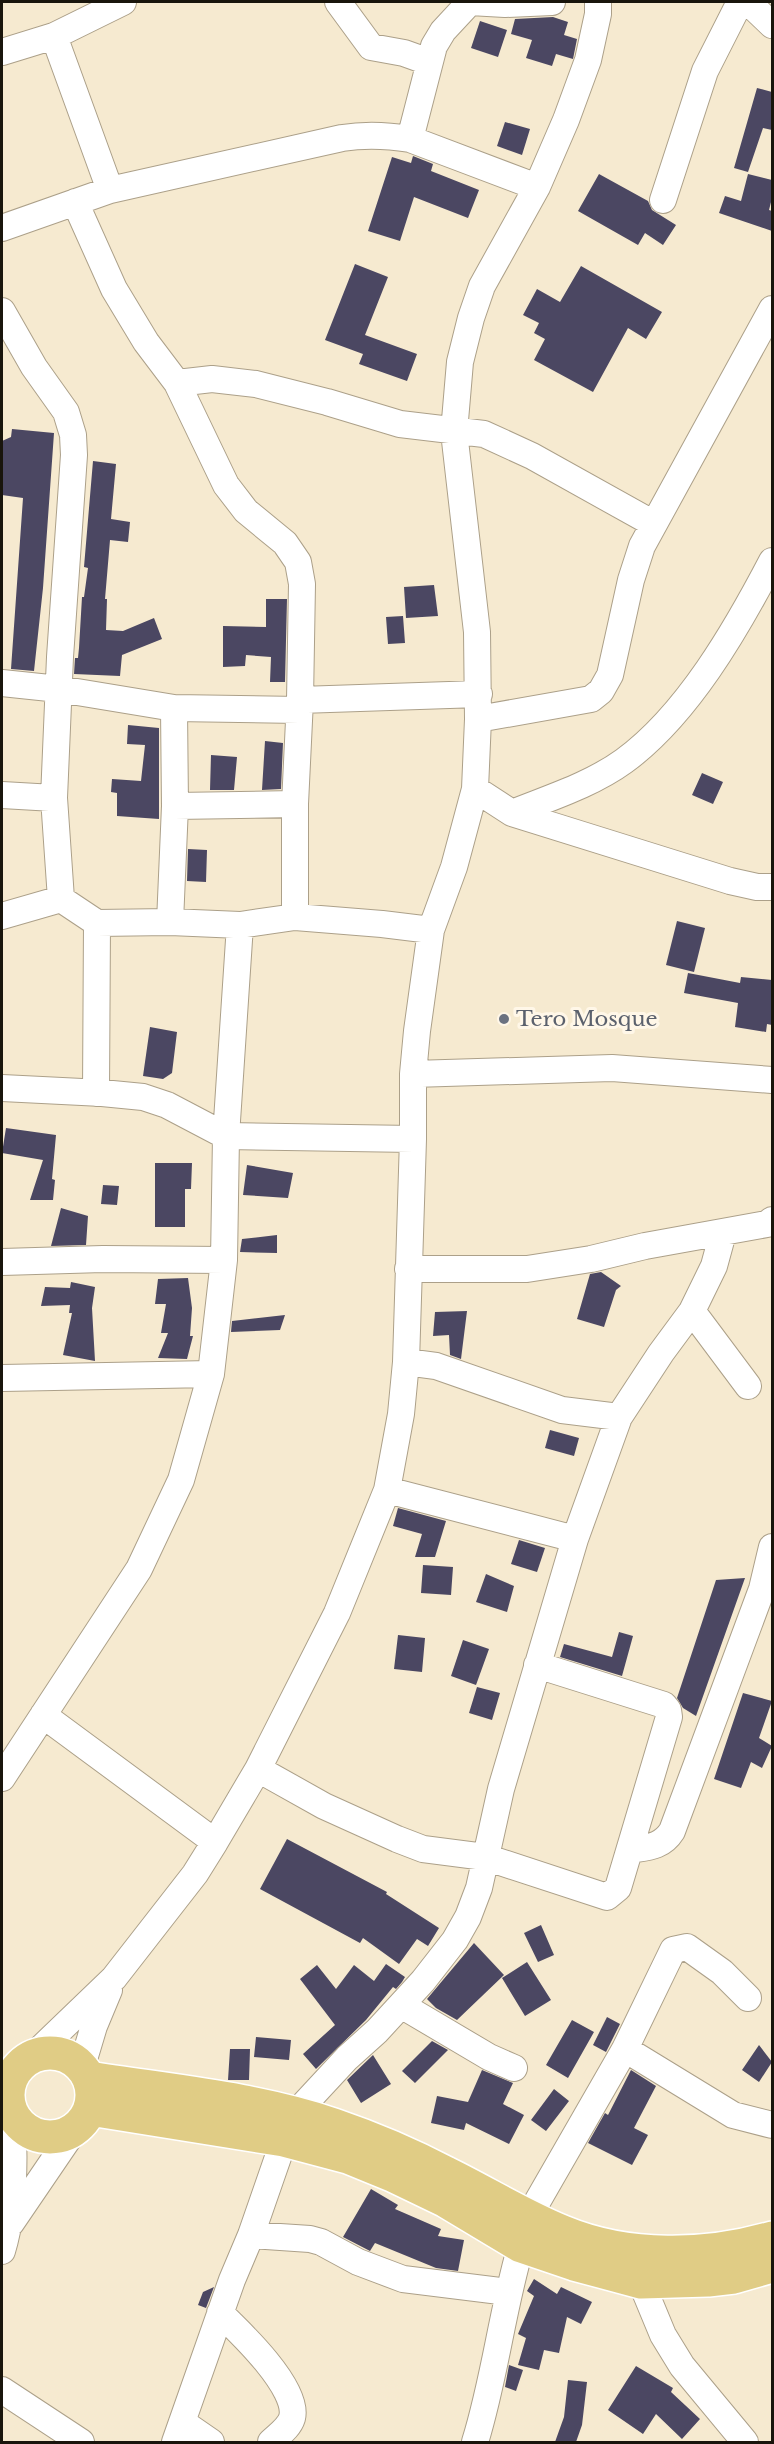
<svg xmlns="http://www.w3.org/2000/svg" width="774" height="2444" font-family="'Libre Baskerville',serif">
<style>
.building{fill:#4b4762}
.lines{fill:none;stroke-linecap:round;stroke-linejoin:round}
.minor-casing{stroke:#aca089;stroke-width:28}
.major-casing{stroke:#fff;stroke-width:36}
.minor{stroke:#fff;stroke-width:26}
.major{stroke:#e0cc85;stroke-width:33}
.worship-dot{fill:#6b7280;stroke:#fff7e8;stroke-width:2}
.labels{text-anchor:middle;stroke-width:6;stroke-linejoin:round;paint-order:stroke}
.worship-label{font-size:21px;fill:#5b616d;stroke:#fff7e8;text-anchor:start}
</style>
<rect width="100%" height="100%" fill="#f6ead0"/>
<path class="building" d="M553 17 568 22 564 35 577 39 573 59 556 54 552 66 526 58 532 40 511 34 515 19Z
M480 21 507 30 498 57 471 48Z
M757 88 772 92V130L763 128 748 172 734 168Z
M505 122 530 129 522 155 497 146Z
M413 156 433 164 431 171 479 190 468 218 414 197 400 241 368 231 392 157 411 163Z
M599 174 648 201 652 210 676 225 663 245 645 233 638 245 578 211Z
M748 174 772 180V198L769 210 772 211V231L719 213 725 196 741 201Z
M355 264 388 277 365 335 417 354 407 381 359 364 363 354 325 340Z
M581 266 662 312 646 339 628 328 593 392 534 360 545 339 534 333 539 323 523 315 537 289 560 302Z
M12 429 54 433 43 588 34 671 11 669 23 498 2 495V441L11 437Z
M93 461 116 464 111 519 130 522 128 542 110 540 105 599H107L106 630 123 631 154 618 162 639 122 655 120 676 74 674 75 658H78L79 648 82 597H84L88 568 84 567Z
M434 585 438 616 406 618 404 587Z
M266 599H287L285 682H270L271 657 246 655 245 666 223 667V626L266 627Z
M403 616 405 643 388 644 386 617Z
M128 725 159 728V819L117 816V793L111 792 112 779 141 781 145 745 127 744Z
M265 741 283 743 281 789 262 790Z
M211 755 237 757 234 790H210Z
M702 773 723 782 713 804 692 795Z
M188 849 207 850 206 882 187 881Z
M677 921 705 928 694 972 666 965Z
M688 973 740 983 741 977 772 980V1025L767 1024 766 1032 735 1027 738 1003 684 993Z
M150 1027 177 1032 172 1073 163 1079 143 1076Z
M6 1128 56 1135 52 1179 55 1180 53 1200H30L43 1160 2 1153Z
M155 1163H192L191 1189H185V1227H155Z
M247 1165 293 1173 288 1198 243 1195Z
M103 1185 119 1186 117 1205 101 1204Z
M61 1208 88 1216 86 1245 51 1246Z
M277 1235V1253L240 1252 242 1239Z
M601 1272 621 1286 616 1290 604 1327 577 1319 590 1274Z
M188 1278 192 1308 190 1336H193L187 1359 158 1358 168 1333H161L166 1304H155L158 1279Z
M71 1282 95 1287 92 1308 95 1361 63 1355 72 1313H69L70 1305 41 1306 45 1287 70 1288Z
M467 1311 461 1359 450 1355 449 1335 433 1336 435 1312Z
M285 1315 280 1330 231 1332 232 1321Z
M550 1430 579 1438 574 1456 545 1448Z
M398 1508 446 1521 435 1557H415L422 1534 393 1526Z
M519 1540 545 1548 537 1572 511 1564Z
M423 1565 453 1567 451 1595 421 1593Z
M486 1574 514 1586 507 1612 476 1602Z
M745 1578 696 1716 683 1708 677 1698 716 1580Z
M619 1632 633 1636 622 1676 560 1657 564 1644 612 1657Z
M398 1635 425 1638 422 1672 394 1669Z
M463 1640 489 1649 476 1685 451 1676Z
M477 1687 500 1693 492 1720 469 1713Z
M743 1693 772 1701 759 1738 772 1746 762 1768 751 1762 741 1788 714 1779Z
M287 1839 387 1892 386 1894 439 1928 428 1946 417 1939 399 1964 363 1938 360 1943 260 1889Z
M541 1925 554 1955 538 1962 524 1933Z
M474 1943 504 1975 457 2020 436 2008 427 1999Z
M527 1962 551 2000 525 2016 502 1978Z
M386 1964 405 1977 402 1982 396 1989 393 1987 366 2020 316 2069 303 2054 335 2025 300 1979 317 1965 336 1989 354 1965 374 1981Z
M607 2017 620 2024 606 2052 593 2045Z
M572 2020 594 2032 568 2078 546 2065Z
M256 2037 291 2040 289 2060 254 2057Z
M432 2041 448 2050 415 2083 402 2071Z
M759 2045 772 2062 759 2082 742 2070Z
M230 2049H250L249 2080H228Z
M373 2055 391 2084 361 2103 347 2080Z
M482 2070 513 2083 503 2104 524 2115 509 2144 466 2123 464 2130 431 2123 437 2096 468 2102Z
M631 2070 656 2086 634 2128 648 2135 632 2165 588 2143 605 2113 608 2115Z
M554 2089 569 2101 546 2131 531 2120Z
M371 2189 398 2205 395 2209 441 2229 438 2236 464 2240 458 2271 436 2268 375 2243 370 2251 343 2237Z
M534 2279 557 2294 561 2287 592 2302 581 2324 567 2317 559 2353 544 2350 539 2370 518 2365 526 2338 518 2334 534 2296 527 2291Z
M214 2287 206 2308 198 2305 203 2292Z
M509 2365 523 2370 516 2391 505 2387Z
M636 2366 673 2388 671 2392 700 2419 682 2439 656 2414 643 2434 608 2410Z
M568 2380 587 2382 582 2425 576 2442H555L564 2417Z"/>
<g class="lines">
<g class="minor-casing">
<path id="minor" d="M338 2 371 47 404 53 429 62
M470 2 505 4 552 2
M748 2 772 25
M54 36 110 190
M2 52 54 36 123 2
M410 139 434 46 443 31 470 2
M663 200 705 71 740 2
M75 202 114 289 146 342 177 383 226 485 246 511 285 543 298 562 302 584 300 700 295 804V917
M2 228 110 190 342 138C366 134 386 135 410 139L537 187
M2 311 34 367 66 412 73 435 74 455 60 657 54 798 61 899
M177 383 212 379 256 384 327 402 400 424 484 434 532 456 654 524
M2 683 59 689 174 708 299 710
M300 700 479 694
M478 719 591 699 601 691 610 675 631 580 642 546 772 309
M475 789 512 813 730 881 757 887H772
M2 795 54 798
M175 806 295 804
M512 813C549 798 591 785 624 761 687 715 736 630 772 561
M2 916 61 899 97 923 170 922 240 925 295 917 382 924 431 930
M170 922 175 806 174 708
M413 1074 612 1068 772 1080
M2 1088 102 1093 143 1097 167 1105 226 1136 413 1139
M96 1093 97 923
M2 1262 103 1259 224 1260
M408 1269H527L591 1259 645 1246 767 1224 772 1220
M692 1311 748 1386
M406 1362 436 1366 562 1410 619 1417
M2 1378 211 1374
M387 1490 575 1539
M43 1715 215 1842
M258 1769 324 1806 397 1839 423 1849 485 1857 607 1897 618 1888 669 1717 668 1710 664 1705 537 1665
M2 1778 139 1569 181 1480 211 1374 224 1260 226 1136 240 925
M630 1850C648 1847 662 1847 672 1831L762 1589 772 1547
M401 2005 489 2057 514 2068
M625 2049 733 2115 772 2125
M34 2055 114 1978 195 1874 215 1842 258 1769 337 1613 387 1490 401 1414 406 1362 413 1139V1074L417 1031 431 930 454 867 475 789 478 719 477 632 454 432 460 362 471 318 482 286 537 187 566 120 588 60 598 14V2
M82 2066 94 2026 109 1990
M295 2114 347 2058 377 2031 423 1981 455 1940 468 1917 479 1888 501 1789 575 1539 619 1417 661 1353 692 1311 714 1266 723 1233
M529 2216 625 2049 673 1950 687 1947 722 1972 748 1998
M11 2223 75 2129
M251 2235 310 2239 321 2242 358 2262 403 2279 508 2292
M2 2251C15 2208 15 2160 12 2115
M641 2282 663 2335 682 2366 745 2442
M220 2313C240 2332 300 2389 292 2418 289 2428 278 2435 271 2442
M2 2390 81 2442
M182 2422 211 2442
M175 2442 232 2280 251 2235 284 2140
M475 2442C495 2378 502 2310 521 2246"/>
</g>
<g class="major-casing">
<path id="major" d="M8 2095a42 42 0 1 1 84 0a42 42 0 1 1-84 0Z
M89 2078C170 2091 255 2098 334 2125 372 2138 410 2154 446 2173 485 2192 523 2216 563 2232 628 2259 706 2257 772 2238
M90 2109 284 2140 348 2157 392 2175 446 2201 521 2246 574 2264 641 2282 708 2280 734 2277 772 2266"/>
</g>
<use href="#minor" class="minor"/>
<use href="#major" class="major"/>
</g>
<circle class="worship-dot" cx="504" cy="1019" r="6"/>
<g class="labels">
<g class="worship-label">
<text x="516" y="1026">Tero Mosque</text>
</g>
</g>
<rect width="774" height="2444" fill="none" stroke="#19150c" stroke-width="6"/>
</svg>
